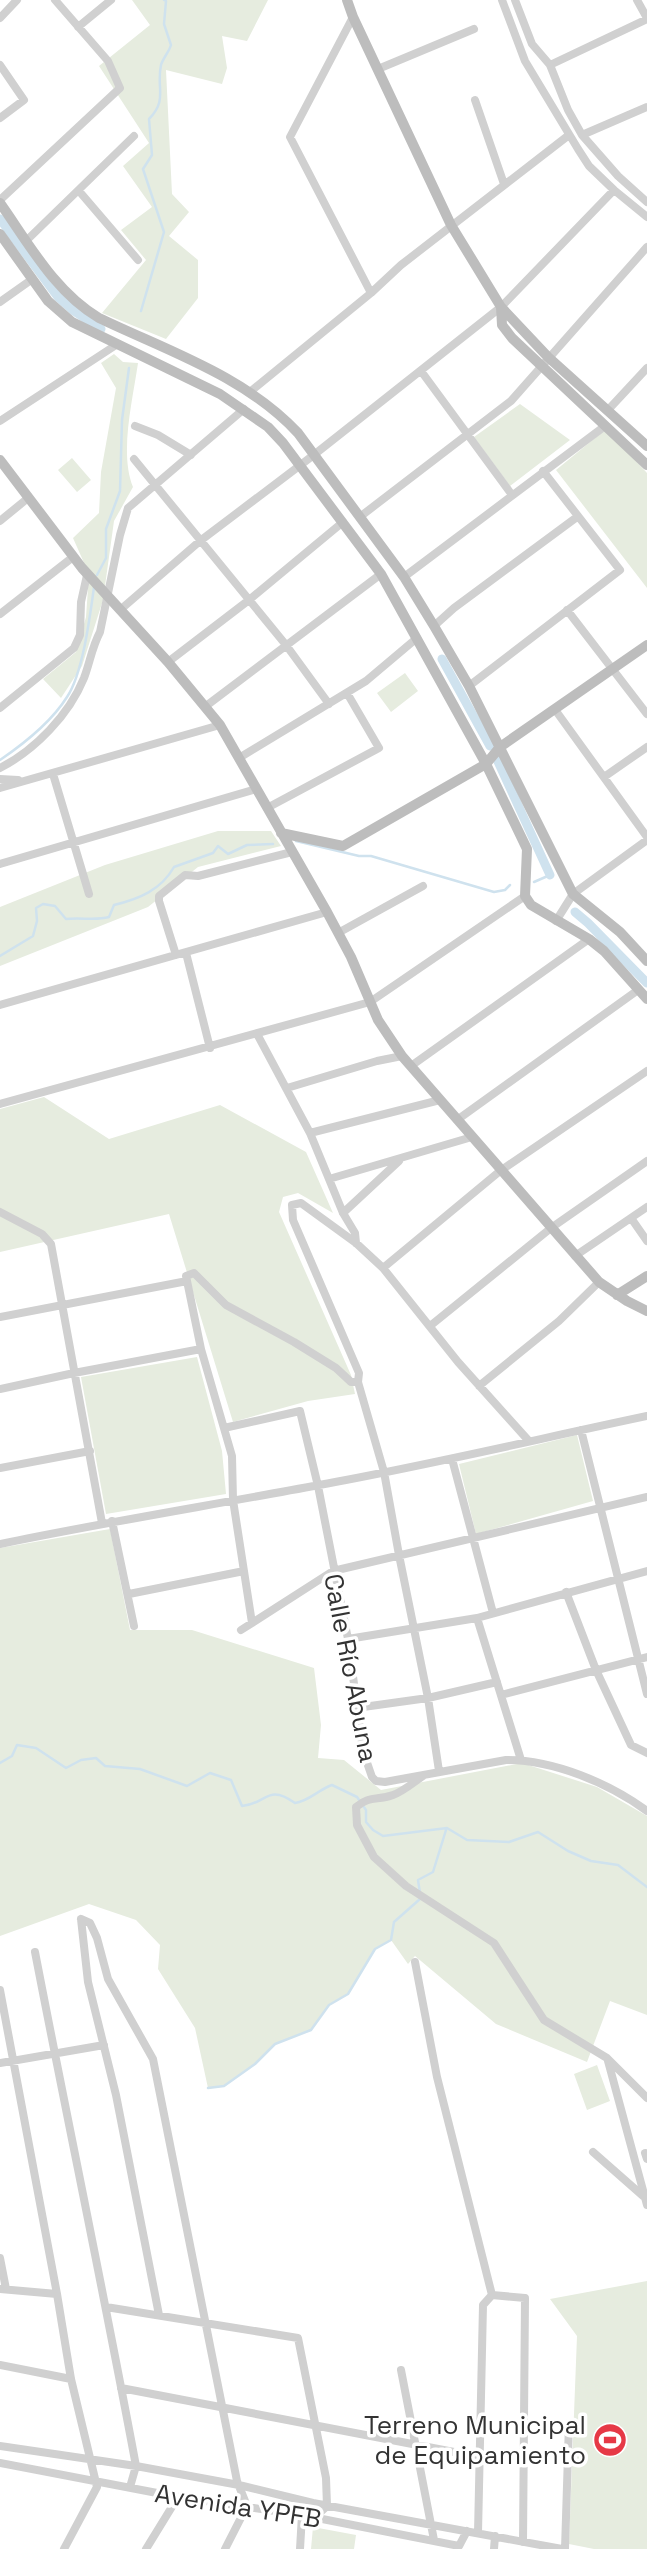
<svg xmlns="http://www.w3.org/2000/svg" width="647" height="2549" font-family="'Space Grotesk',sans-serif">
<style>
.green{fill:#e6ecdf}
.lines{fill:none;stroke-linecap:round;stroke-linejoin:round}
.stream{stroke:#cfe2ee;stroke-width:2.5}
.canal{stroke:#cfe2ee;stroke-width:9}
.street{stroke:#d0d0d0;stroke-width:8}
.secondary{stroke:#bdbdbd;stroke-width:10}
.labels{text-anchor:middle;stroke-width:7;stroke-linejoin:round;paint-order:stroke}
.street-label{font-size:26px;fill:#333;stroke:#fff}
.poi-label{font-size:26px;fill:#333;stroke:#fff;text-anchor:end}
</style>
<rect width="100%" height="100%" fill="#fff"/>
<path class="green" d="M132 0H268L247 41 222 36 227 68 222 84 166 70 172 194 189 212 169 236 198 260V298L166 339 102 313 146 260 121 230 152 207 123 166 149 143 99 66 150 25Z
M114 354 123 362 138 363C133 399 119 453 133 487L114 521 103 600 82 666 61 698 43 679 76 652 86 617 89 574 73 538 99 513 101 472 116 388 101 363Z
M520 404 570 440 510 486 474 437Z
M606 429 647 473V588L556 470Z
M72 458 91 480 77 492 58 470Z
M405 673 418 691 391 712 377 693Z
M218 831H271L281 846 198 867 148 907 0 966V907L105 865Z
M44 1097 109 1139 220 1105 306 1152 333 1213 298 1193 283 1197 279 1212 351 1375 355 1394 308 1401 233 1422 169 1214 0 1252V1109Z
M197 1357 222 1451 226 1494 106 1514 81 1377Z
M577 1435 593 1501 476 1534 459 1464Z
M110 1529 130 1630H192L314 1668 321 1725 318 1758 344 1760 381 1790 522 1763 597 1787 647 1816V2015L610 2001 587 2062 496 2024 415 1956 408 1964 391 1940 375 1949 348 1994 329 2005 311 2030 275 2044 255 2064 224 2086 208 2088 195 2028 158 1969 160 1945 136 1920 89 1904 0 1936V1548Z
M597 2065 610 2101 587 2110 574 2074Z
M647 2281V2549H594L569 2544 577 2336 550 2299Z
M313 2527 356 2535 354 2549H311Z"/>
<g class="lines">
<path class="stream" d="M141 311 164 232 143 169 152 155 149 119C168 100 156 88 161 65 163 58 169 52 171 45L164 24 166 1 164 0
M97 575 106 558V529L120 491 122 420 129 368
M0 760C22 745 52 721 67 697 83 673 90 616 94 587
M296 841 359 856H371L494 892 505 890 510 885
M534 882 550 875
M0 956 33 936 37 921 36 908 43 904 55 906 66 919C81 917 95 921 109 917L114 905C139 899 161 890 174 867L213 853 218 846 228 854 247 845 273 844
M0 1763 12 1756 17 1745 36 1748 66 1768 81 1760 96 1758 105 1766 140 1769 187 1786 210 1773 231 1780 242 1806C267 1804 267 1783 295 1803 309 1801 318 1790 332 1785L357 1797 366 1810V1822L373 1830 383 1836 447 1828 467 1840 509 1842 538 1832 568 1851 591 1861 618 1865 647 1887
M420 1893 418 1880 433 1872 446 1830
M208 2088 224 2086 255 2064 275 2044 311 2030 329 2005 348 1994 375 1949 391 1940 394 1922 420 1899"/>
<path class="canal" d="M0 219 58 297 74 311 101 329
M442 659 490 746
M495 755 550 875
M575 912 588 923 647 983"/>
<path class="street" d="M502 0 525 61 578 149 589 166 614 190 647 217
M515 0 532 44 550 65 568 110 582 135 618 176 647 202
M637 0 647 18
M353 17 290 137 371 293
M0 18 17 0
M78 27 111 0
M0 65 24 100 0 118
M550 65 647 19
M378 69 474 29
M475 100 504 184
M582 135 647 107
M79 191 138 260
M0 200 120 88 108 61 55 0
M27 240 134 136
M0 302 31 280
M421 371 512 495
M251 391 371 293 401 265 569 135
M608 410 647 368
M0 421 116 345
M135 426 158 435 191 455
M134 459 286 645 329 704
M361 516 511 401 647 247
M0 521 28 498
M404 577 605 426
M120 610 200 541 315 454 501 307 614 190
M567 610 647 714
M0 614 73 557
M434 626 454 608 577 517
M168 662 249 600 343 522
M469 686 620 570 543 471
M206 706 381 574
M0 708 74 648 80 635 81 602 87 575
M556 711 647 837
M239 758 366 681 417 638
M0 768C35 750 69 715 84 678 90 662 92 647 100 632L120 535 128 508 244 409
M53 774 89 894
M604 777 647 747
M0 779 18 780
M0 788 220 725
M267 808 379 748 347 693
M0 864 256 789
M556 921 573 894 647 840
M338 933 423 886
M186 953 210 1048
M176 955 159 901V896L185 875 198 876 292 852
M0 1005 327 912
M257 1034 310 1133 343 1213 355 1233 356 1243
M411 1066 589 939
M287 1088 377 1061 402 1056
M0 1104 370 1002 525 896
M457 1120 638 990
M310 1133 440 1100
M329 1179 472 1137
M0 1212 42 1234 51 1244 102 1523
M343 1213 399 1161
M631 1218 647 1241
M575 1256 647 1207
M383 1268 500 1171 647 1071
M0 1317 187 1281
M430 1326 551 1228 647 1161
M358 1382 384 1472 399 1555 428 1698 439 1771
M479 1386 559 1321 599 1282
M0 1389 74 1373 201 1349
M224 1428 300 1411 318 1486 348 1639 363 1751 372 1777 376 1781 385 1782 506 1760C554 1760 609 1783 647 1811
M581 1430 647 1694
M452 1459 493 1613
M0 1468 90 1451
M112 1521 134 1626
M0 1544C106 1522 213 1505 319 1485 429 1465 538 1439 647 1416
M566 1592 596 1670 631 1745 647 1753
M129 1594 244 1571
M477 1618 521 1760
M252 1623 233 1500 232 1456 201 1349 186 1276 194 1273 226 1305 294 1342 336 1368 351 1382H358L359 1373 293 1220 292 1205 301 1203 356 1243 383 1268 458 1362 528 1440
M241 1630 333 1571 647 1497
M348 1639 477 1618 647 1571
M501 1695 647 1657
M356 1708 428 1698 497 1682
M423 1776C414 1782 404 1791 393 1795 377 1801 370 1795 356 1807L357 1825 374 1857 406 1886 494 1943 544 2020 607 2058 647 2098
M81 1919 90 1923 97 1938 108 1979 153 2059 237 2481 247 2506 225 2549
M81 1919 88 1982 116 2095 159 2315
M35 1952C68 2123 104 2294 136 2466L130 2487
M415 1962 437 2077 492 2295 483 2305 478 2533
M0 1990 57 2294 71 2379 97 2487 64 2549
M608 2061 647 2205
M0 2063 104 2045
M593 2152 643 2196
M645 2153 647 2159
M0 2258 6 2289
M0 2289 57 2294
M492 2295 525 2298 523 2542
M106 2307 298 2338 326 2478 327 2506 314 2518
M0 2365 71 2379
M401 2370 434 2540
M121 2388 480 2457
M0 2446 136 2466 239 2485 313 2503 562 2549
M0 2463 178 2497 302 2515 459 2546 467 2531
M146 2549 178 2497
M300 2549 302 2515
M494 2549 495 2536
M565 2549 569 2423"/>
<path class="secondary" d="M347 0 353 17 451 225 501 307 548 357 647 446
M0 203C29 244 55 292 99 318 168 351 245 376 298 433L404 577 434 626 469 686 573 894 620 932 647 961
M0 234 48 301 72 322 220 394 268 427 283 443 381 574 486 764 527 849 525 896 531 905 589 939 604 951 647 999
M501 307 502 325 512 338 647 465
M0 460 82 568 168 662 220 725 327 912 351 957 378 1020 402 1056 599 1282 627 1301 647 1311
M281 833 343 846 486 764 500 747 647 645
M617 1295 647 1276"/>
</g>
<defs>
<g id="stadium-disc" transform="scale(1.75)"><circle r="9.5" fill="#e63946" stroke="#fff"/><path d="M0-5a6.5 5 0 1 0 0 10a6.5 5 0 1 0 0-10ZM-3.5-1.8h7v3.6h-7Z" fill="#fff"/></g>
</defs>
<g fill-rule="evenodd">
<use href="#stadium-disc" x="610" y="2440"/>
</g>
<g class="labels">
<g class="street-label">
<text transform="translate(351 1668) rotate(79)" y="9">Calle Río Abuna</text>
<text transform="translate(238 2506) rotate(9)" y="9">Avenida YPFB</text>
</g>
<g class="poi-label">
<text x="586" y="2434">Terreno Municipal<tspan x="586" dy="30">de Equipamiento</tspan></text>
</g>
</g>
</svg>
